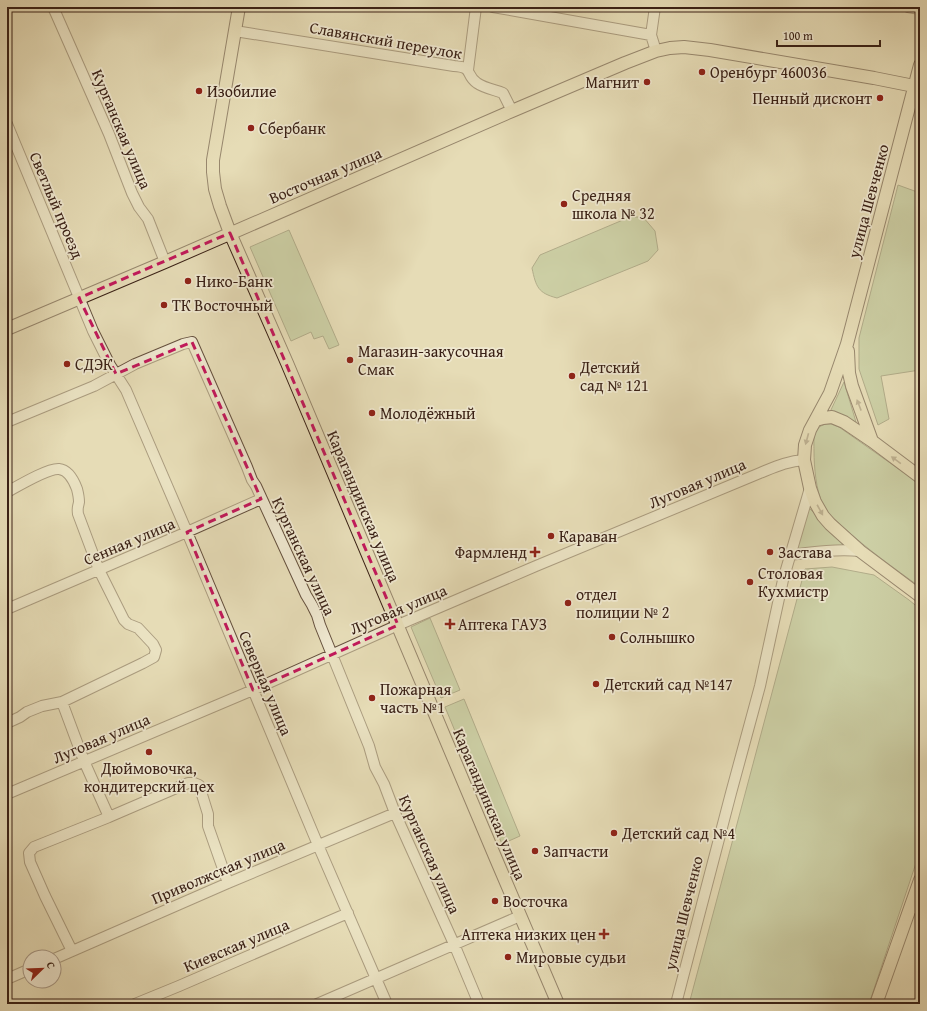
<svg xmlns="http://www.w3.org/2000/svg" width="927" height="1011" font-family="'Gentium Book Plus',serif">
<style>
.green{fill:#afc293;stroke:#747254}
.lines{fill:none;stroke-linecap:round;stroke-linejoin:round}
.minor-casing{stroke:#65503e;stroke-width:12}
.major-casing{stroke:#3a2116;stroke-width:14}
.minor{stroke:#efe8d0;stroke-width:10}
.major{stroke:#e6dcb7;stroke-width:12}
.oneway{fill:#907e66}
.marked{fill:none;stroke:#c2185b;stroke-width:3;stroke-dasharray:8 5;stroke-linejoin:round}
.poi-dot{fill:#8f2418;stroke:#efe8d0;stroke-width:1.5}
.labels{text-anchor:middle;stroke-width:3.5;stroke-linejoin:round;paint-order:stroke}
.street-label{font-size:16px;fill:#3a2116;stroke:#efe8d0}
.poi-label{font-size:16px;fill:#3a2116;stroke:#efe8d0;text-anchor:start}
</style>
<rect width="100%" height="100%" fill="#e6dcb7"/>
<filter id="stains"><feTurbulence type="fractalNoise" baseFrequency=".005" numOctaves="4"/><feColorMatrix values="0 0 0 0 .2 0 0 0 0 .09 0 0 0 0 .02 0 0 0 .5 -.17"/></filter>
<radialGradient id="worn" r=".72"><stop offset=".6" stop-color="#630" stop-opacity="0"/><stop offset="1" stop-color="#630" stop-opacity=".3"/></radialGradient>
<path class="green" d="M898 185 920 193V370L881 376 889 419 878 425 859 369V338Z
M630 217H643L655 231 658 250 648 261 557 298C538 293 536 287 532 268L540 255Z
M289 230 339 345 329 349 323 336 314 339 311 332 291 341 250 247Z
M844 382 856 422 830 412Z
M826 424H831L839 427 920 484V587C894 568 867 549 843 527 836 520 827 514 823 505 816 490 814 467 814 451 814 438 812 428 826 424Z
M808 507 846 545 795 550Z
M832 567 874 575 909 600 920 609V851L869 1004H689L805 569Z
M430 618 460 690 441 698 411 627Z
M464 699 520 836 502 844 445 707Z"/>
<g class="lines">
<g class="minor-casing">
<path id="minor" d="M53 7 109 134 132 193 139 207 148 219 165 262
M493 7 651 35 656 51
M908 7 920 9
M235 31 454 66C474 67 465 75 477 83 484 88 495 90 503 93L512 111
M651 35 655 7
M468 70 476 7
M7 124 93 331 110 365 126 390 187 532 318 845 387 1004
M7 422 94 386 135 364 183 344 192 342 247 467 252 480 256 486 306 595 312 605 317 615 320 625 369 746 375 767 384 784 395 813 454 944 479 1004
M7 492C18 486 48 468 59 469 69 470 74 481 77 489 78 493 79 498 79 502 78 508 77 507 78 514L99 570 124 620 128 624 138 628 153 644 156 650 154 657 143 663 62 702 42 706 27 712 20 717 7 723
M790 555C814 552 836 549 860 551
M7 609 187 532 261 499
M62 702 84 761 109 817
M7 794 253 690 398 625 536 566 760 473C775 467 788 461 804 460
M911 906 920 910
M72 951 45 896 30 862 29 853 34 847 109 817 188 783H194L199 785 208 814V826L228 883
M54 959 228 883 395 813
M7 979 30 969
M677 1000 731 793 760 686 783 580 810 488
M135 1004 179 986 348 913
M317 1004 520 916"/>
</g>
<g class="major-casing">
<path id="major" d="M239 7 213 160V172L215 189 220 206 230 233 287 363 496 859 558 1004
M920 65 847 344 830 393 810 430 805 445 804 460 810 488 815 502 823 516 830 524 860 551 920 596
M7 329 165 262 512 111 625 63 656 51 670 48 684 47 710 50 874 78 914 86
M848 351 849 373 852 386 872 441
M816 420 823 418 832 417 844 422 872 441 920 477
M876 1004 920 880"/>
</g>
<use href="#minor" class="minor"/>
<use href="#major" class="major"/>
</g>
<defs><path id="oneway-solid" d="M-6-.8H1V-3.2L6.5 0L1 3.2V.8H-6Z"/></defs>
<g class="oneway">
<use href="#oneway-solid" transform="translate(859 405) rotate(-111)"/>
<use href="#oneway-solid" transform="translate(807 439) rotate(105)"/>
<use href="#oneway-solid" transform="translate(896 460) rotate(-144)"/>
<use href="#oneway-solid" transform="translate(820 510) rotate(61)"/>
</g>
<path d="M0 0H927V1011H0ZM230 233 398 625 253 690 187 532 261 499 192 342 116 374 79 298Z" fill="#e6dcb7" fill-opacity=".55" fill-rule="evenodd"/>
<path class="marked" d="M230 233 398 625 253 690 187 532 261 499 192 342 116 374 79 298Z"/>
<g class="poi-dot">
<circle cx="702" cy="72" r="4"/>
<circle cx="647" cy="82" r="4"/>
<circle cx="199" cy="91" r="4"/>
<circle cx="880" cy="98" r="4"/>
<circle cx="251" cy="128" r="4"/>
<circle cx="564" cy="204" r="4"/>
<circle cx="188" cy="281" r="4"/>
<circle cx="164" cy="305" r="4"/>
<circle cx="350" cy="360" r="4"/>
<circle cx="67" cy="364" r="4"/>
<circle cx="572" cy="376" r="4"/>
<circle cx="372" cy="413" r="4"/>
<circle cx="551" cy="536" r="4"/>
<path d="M533 546h4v4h4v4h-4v4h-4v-4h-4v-4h4z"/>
<circle cx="770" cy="552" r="4"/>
<circle cx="750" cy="582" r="4"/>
<circle cx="568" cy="603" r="4"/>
<path d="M448 618h4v4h4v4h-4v4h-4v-4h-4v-4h4z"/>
<circle cx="612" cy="637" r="4"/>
<circle cx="596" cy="684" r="4"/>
<circle cx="372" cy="698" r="4"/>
<circle cx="149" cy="752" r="4"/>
<circle cx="614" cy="833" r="4"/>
<circle cx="535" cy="851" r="4"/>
<circle cx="495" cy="901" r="4"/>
<path d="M602 928h4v4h4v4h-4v4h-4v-4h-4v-4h4z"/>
<circle cx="508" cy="957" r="4"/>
</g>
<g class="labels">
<g class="street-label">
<text transform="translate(386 40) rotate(10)" y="6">Славянский переулок</text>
<text transform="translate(122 129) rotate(67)" y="6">Курганская улица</text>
<text transform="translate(325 175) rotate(-23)" y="6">Восточная улица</text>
<text transform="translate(868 201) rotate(-75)" y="6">улица Шевченко</text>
<text transform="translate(57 205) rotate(67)" y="6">Светлый проезд</text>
<text transform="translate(697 483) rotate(-23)" y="6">Луговая улица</text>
<text transform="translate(364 506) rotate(67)" y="6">Карагандинская улица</text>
<text transform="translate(129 541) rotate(-23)" y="6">Сенная улица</text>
<text transform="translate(304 556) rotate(65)" y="6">Курганская улица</text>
<text transform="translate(398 609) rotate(-23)" y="6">Луговая улица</text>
<text transform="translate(266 683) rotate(67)" y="6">Северная улица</text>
<text transform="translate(101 738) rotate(-23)" y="6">Луговая улица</text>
<text transform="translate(490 804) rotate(67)" y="6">Карагандинская улица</text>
<text transform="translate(430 854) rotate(66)" y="6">Курганская улица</text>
<text transform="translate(218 871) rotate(-23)" y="6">Приволжская улица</text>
<text transform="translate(683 913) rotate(-76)" y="6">улица Шевченко</text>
<text transform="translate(236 945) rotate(-23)" y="6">Киевская улица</text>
</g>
<g class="poi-label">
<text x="710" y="78">Оренбург 460036</text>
<text x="639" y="88" text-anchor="end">Магнит</text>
<text x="207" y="97">Изобилие</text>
<text x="872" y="104" text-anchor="end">Пенный дисконт</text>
<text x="259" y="134">Сбербанк</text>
<text x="572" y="201">Средняя<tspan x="572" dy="18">школа № 32</tspan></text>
<text x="196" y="287">Нико-Банк</text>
<text x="172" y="311">ТК Восточный</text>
<text x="358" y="357">Магазин-закусочная<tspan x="358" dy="18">Смак</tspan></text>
<text x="75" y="370">СДЭК</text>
<text x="580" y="373">Детский<tspan x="580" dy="18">сад № 121</tspan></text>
<text x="380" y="419">Молодёжный</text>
<text x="559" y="542">Караван</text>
<text x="527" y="558" text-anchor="end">Фармленд</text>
<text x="778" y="558">Застава</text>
<text x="758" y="579">Столовая<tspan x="758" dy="18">Кухмистр</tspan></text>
<text x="576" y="600">отдел<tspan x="576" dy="18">полиции № 2</tspan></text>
<text x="458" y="630">Аптека ГАУЗ</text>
<text x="620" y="643">Солнышко</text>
<text x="604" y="690">Детский сад №147</text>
<text x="380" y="695">Пожарная<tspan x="380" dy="18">часть №1</tspan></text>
<text x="149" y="774" text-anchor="middle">Дюймовочка,<tspan x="149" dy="18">кондитерский цех</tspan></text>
<text x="622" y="839">Детский сад №4</text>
<text x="543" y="857">Запчасти</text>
<text x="503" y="907">Восточка</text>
<text x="596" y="940" text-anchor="end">Аптека низких цен</text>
<text x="516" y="963">Мировые судьи</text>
</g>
</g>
<rect width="927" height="1011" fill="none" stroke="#e6dcb7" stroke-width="24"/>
<rect x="8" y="8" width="911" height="995" fill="none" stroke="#3a2116" stroke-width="2"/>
<rect x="12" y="12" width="903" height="987" fill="none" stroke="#3a2116"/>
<g transform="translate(42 969) rotate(67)"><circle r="19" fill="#efe8d0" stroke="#a79886"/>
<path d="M0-3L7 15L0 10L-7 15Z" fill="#8f2418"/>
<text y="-6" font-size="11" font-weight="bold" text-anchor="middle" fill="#3a2116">С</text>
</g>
<path d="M777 40v6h103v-6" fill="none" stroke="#3a2116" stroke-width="2"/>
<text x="783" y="40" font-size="12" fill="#3a2116" stroke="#efe8d0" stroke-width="3" paint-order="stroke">100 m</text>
<rect width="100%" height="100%" filter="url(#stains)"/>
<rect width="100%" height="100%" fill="url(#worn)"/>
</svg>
